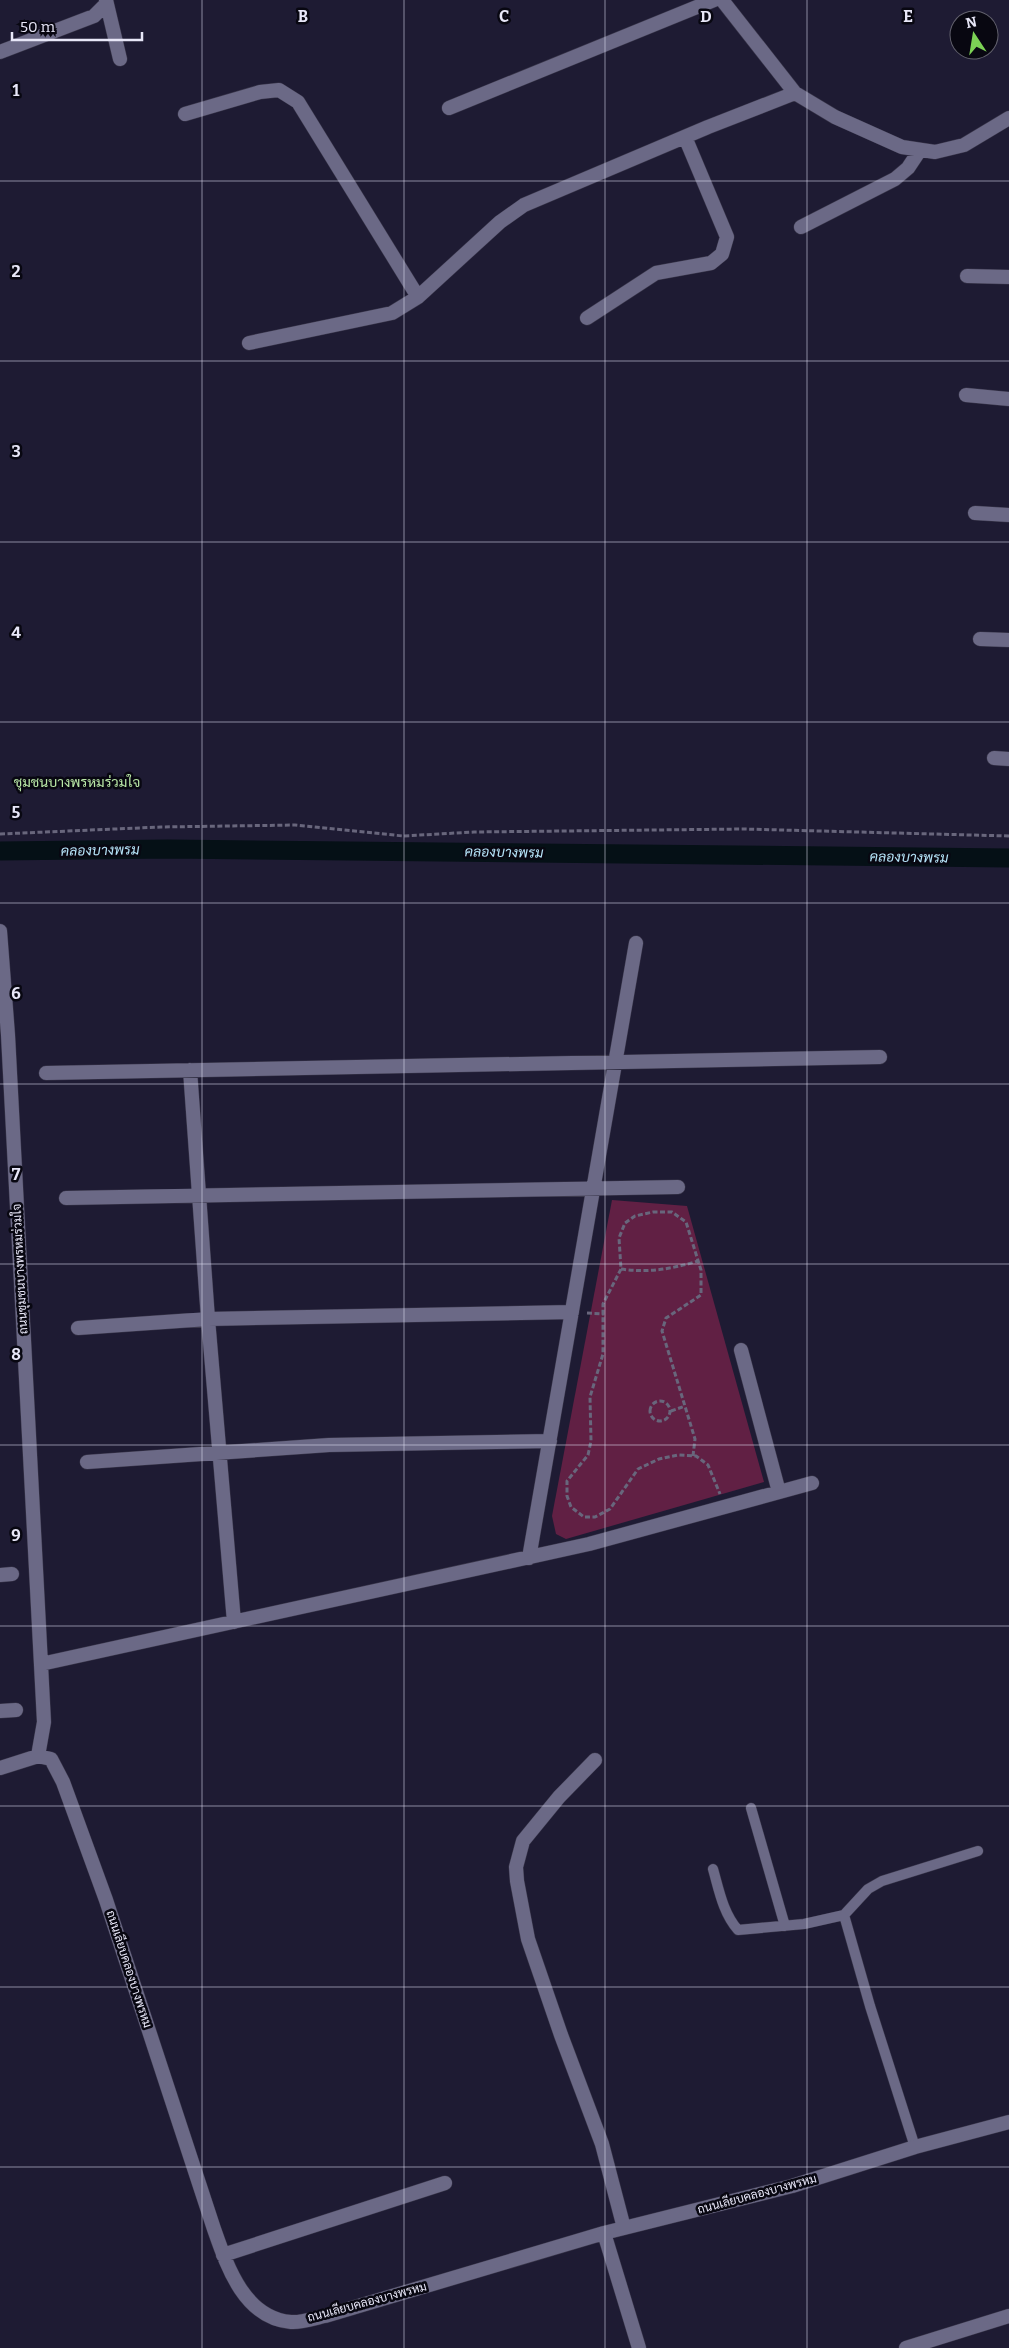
<svg xmlns="http://www.w3.org/2000/svg" width="1009" height="2348" font-family="Bitter,Sarabun,serif">
<style>
.green{fill:#612044}
.lines{fill:none;stroke-linecap:round;stroke-linejoin:round}
.canal{stroke:#051016;stroke-width:19}
.service-casing{stroke:#3a374b;stroke-width:11}
.minor-casing{stroke:#3a374b;stroke-width:15}
.path{stroke:#68667c;stroke-width:3;stroke-dasharray:5 2.5;stroke-linecap:butt}
.service{stroke:#6b6986;stroke-width:10}
.minor{stroke:#6b6986;stroke-width:14}
.grid{fill:none;stroke:#e8e7f8;stroke-width:1;stroke-opacity:0.55}
.labels{text-anchor:middle;stroke-width:5;stroke-linejoin:round;paint-order:stroke}
.street-label{font-size:12px;fill:#e8e7f8;stroke:#080711}
.neighbourhood-label{font-size:14px;fill:#b9e8a7;stroke:#080711}
.water-label{font-size:14px;font-style:italic;fill:#b6e4f9;stroke:#080711}
.grid-label{font-size:16px;text-anchor:middle;font-weight:bold;fill:#e8e7f8;stroke:#080711;stroke-width:5;stroke-linejoin:round;paint-order:stroke}
</style>
<rect width="100%" height="100%" fill="#1e1b33"/>
<path class="green" d="M612 1200 687 1206 764 1482 566 1539 556 1534 552 1516Z"/>
<g class="lines">
<path class="canal" d="M0 851 169 849 1009 858"/>
<g class="service-casing">
<path id="service" d="M751 1808 785 1926
M713 1869C719 1890 723 1913 738 1930L804 1924 844 1915
M915 2147 870 2006 844 1915 868 1889 882 1881 978 1851"/>
</g>
<g class="minor-casing">
<path id="minor" d="M106 0 120 59
M722 0 795 93 835 117 902 147 935 152 964 145 1009 118
M0 52 94 16 106 4
M449 108 714 0
M185 114 260 92 279 90 298 102 418 297
M801 227 895 179 908 168 920 150
M967 276 1009 277
M587 318 656 273 711 263 722 254 727 237 685 137
M249 343 392 313 418 297 500 222 524 205 708 127 795 93
M966 395 1009 399
M975 513 1009 515
M980 639 1009 640
M994 758 1009 759
M0 931 8 1035 44 1722 38 1756
M190 1070 208 1319 234 1622
M46 1073 880 1057
M66 1198 678 1187
M78 1328 208 1319 572 1312
M741 1350 779 1492
M87 1462 329 1445 550 1441
M529 1558 636 943
M0 1575 12 1574
M41 1664 589 1544 812 1483
M0 1711 16 1710
M595 1760 559 1797 523 1841 516 1867 517 1881 528 1939 561 2035 602 2144 624 2228
M0 1768 38 1756 51 1759 63 1782 106 1900 214 2229C227 2266 244 2318 291 2322 301 2323 315 2318 325 2316L604 2233 792 2186 915 2147 1009 2122
M604 2233 639 2348
M223 2255 445 2183
M906 2348 1009 2316"/>
</g>
<path class="path" d="M0 834 161 827 295 825 403 836 474 832 744 829 1009 836
M621 1269C648 1273 672 1269 698 1261
M587 1313 604 1314
M650 1411a10 10 0 1 1 20 0a10 10 0 1 1-20 0Z
M671 1411 685 1406
M693 1456 695 1439 662 1331 666 1318 701 1295V1270L686 1222 672 1212H653L635 1216 625 1223 619 1238 621 1269 603 1304V1354L590 1397 591 1441 588 1455 567 1481V1496L571 1507 584 1517H595L610 1509 638 1469 659 1459 678 1455 696 1456 708 1465 720 1494"/>
<use href="#service" class="service"/>
<use href="#minor" class="minor"/>
</g>
<path class="grid" d="M202 0V2348M404 0V2348M605 0V2348M807 0V2348M0 181H1009M0 361H1009M0 542H1009M0 722H1009M0 903H1009M0 1084H1009M0 1264H1009M0 1445H1009M0 1626H1009M0 1806H1009M0 1987H1009M0 2167H1009"/>
<g class="labels">
<g class="street-label">
<text transform="translate(20 1269) rotate(-93)" y="4">ถนนชุมชนบางพรหมร่วมใจ</text>
<text transform="translate(129 1969) rotate(72)" y="4">ถนนเลียบคลองบางพรหม</text>
<text transform="translate(757 2194) rotate(-15)" y="4">ถนนเลียบคลองบางพรหม</text>
<text transform="translate(367 2302) rotate(-15)" y="4">ถนนเลียบคลองบางพรหม</text>
</g>
<g class="neighbourhood-label">
<text x="77" y="787">ชุมชนบางพรหมร่วมใจ</text>
</g>
<g class="water-label">
<text transform="translate(100 850) rotate(-1)" y="5">คลองบางพรม</text>
<text transform="translate(504 852) rotate(1)" y="5">คลองบางพรม</text>
<text transform="translate(909 857) rotate(1)" y="5">คลองบางพรม</text>
</g>
</g>
<g class="grid-label">
<text x="303" y="22">B</text>
<text x="504" y="22">C</text>
<text x="706" y="22">D</text>
<text x="908" y="22">E</text>
<text x="16" y="96">1</text>
<text x="16" y="277">2</text>
<text x="16" y="457">3</text>
<text x="16" y="638">4</text>
<text x="16" y="818">5</text>
<text x="16" y="999">6</text>
<text x="16" y="1180">7</text>
<text x="16" y="1360">8</text>
<text x="16" y="1541">9</text>
</g>
<g transform="translate(974 35) rotate(348)"><circle r="24" fill="#080711" stroke="#62616d"/>
<path d="M0-4L9 19L0 12L-9 19Z" fill="#7cd155"/>
<text y="-8" font-size="14" font-weight="bold" text-anchor="middle" fill="#e8e7f8">N</text>
</g>
<path d="M12 32v8h130v-8" fill="none" stroke="#e8e7f8" stroke-width="2.5"/>
<text x="20" y="32" font-size="15" fill="#e8e7f8" stroke="#080711" stroke-width="4" paint-order="stroke">50 m</text>
</svg>
